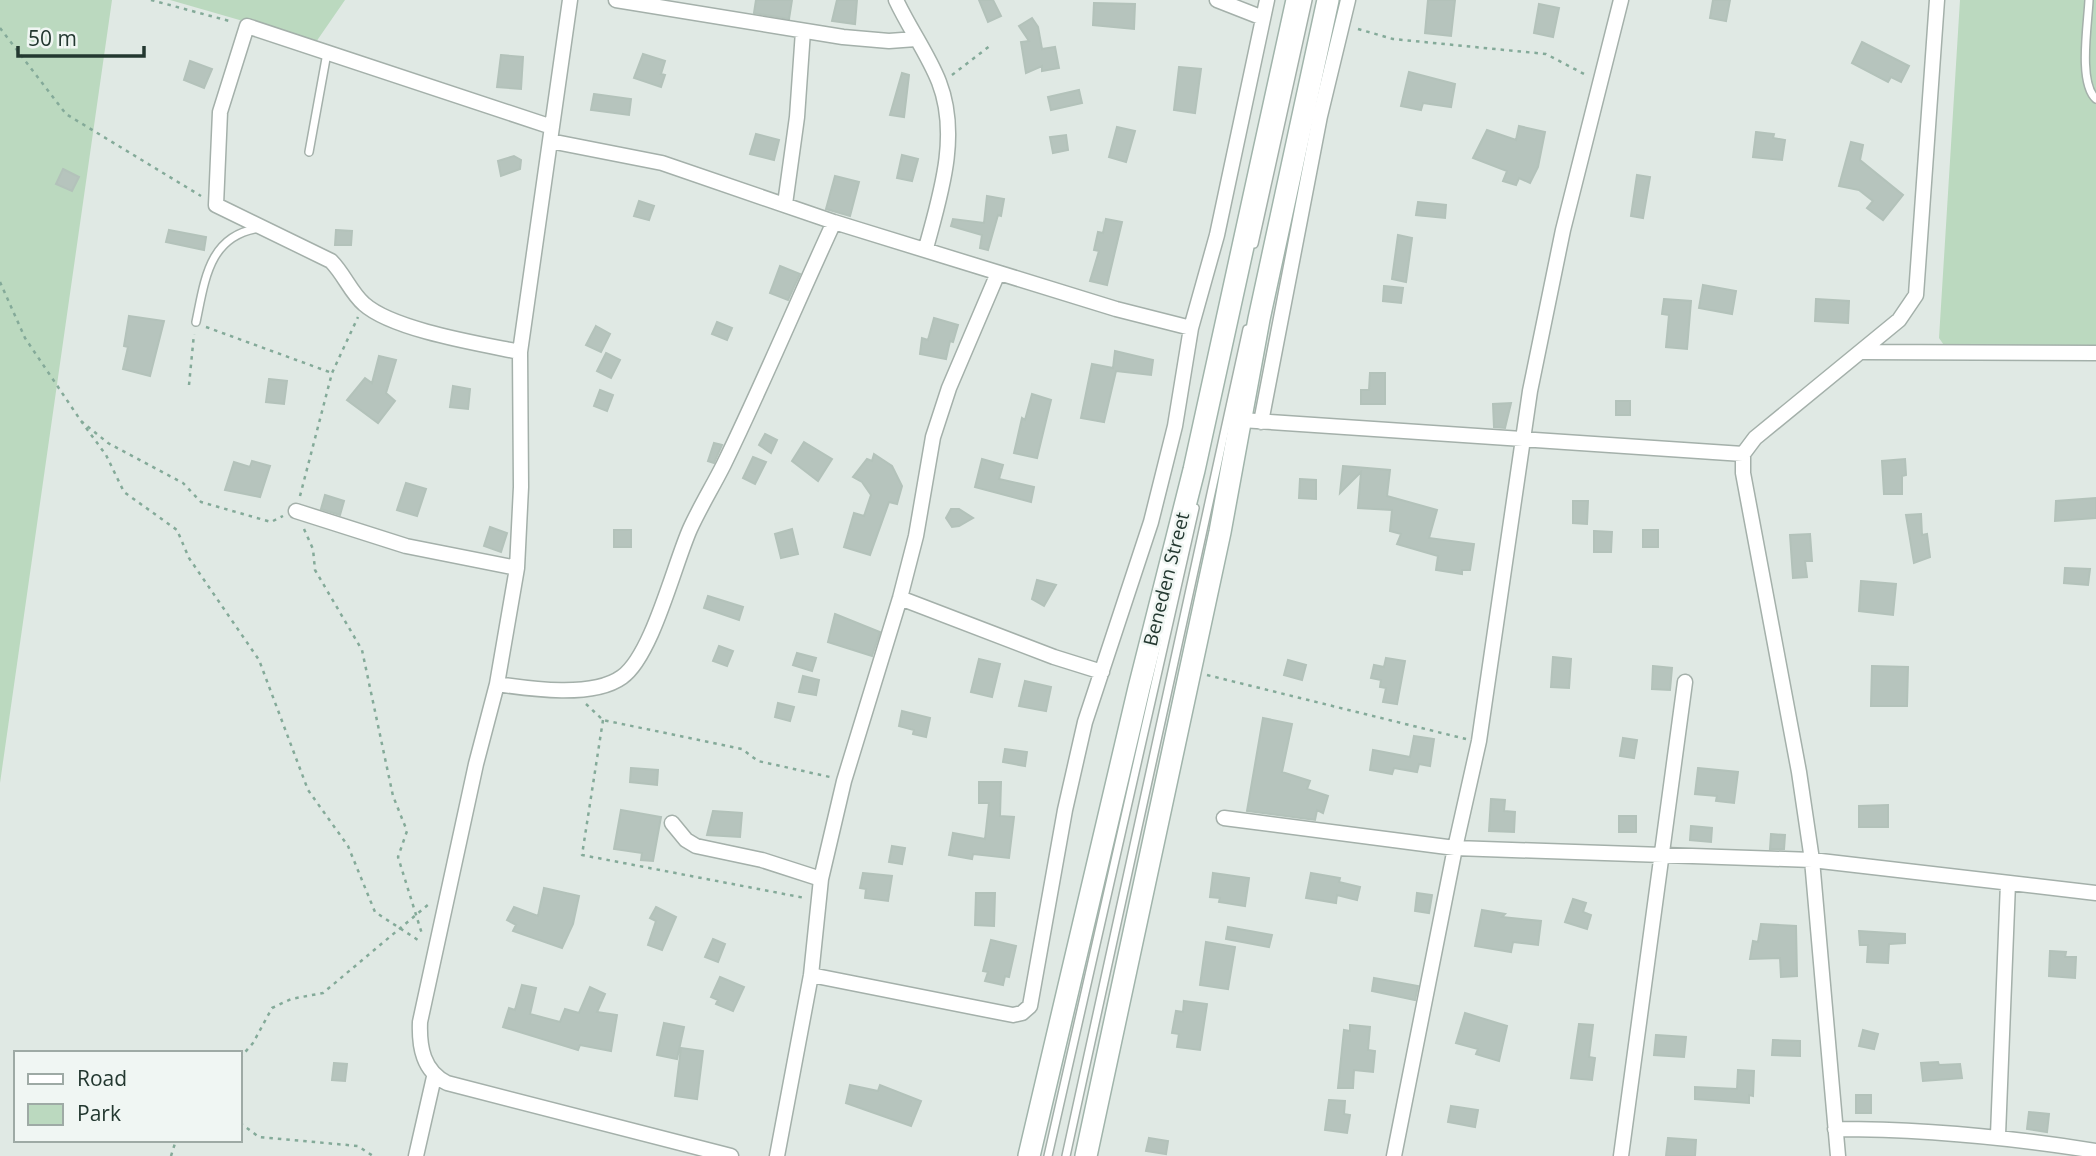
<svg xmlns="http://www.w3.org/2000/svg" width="2096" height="1156" font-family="'Open Sans',sans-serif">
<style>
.green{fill:#bbd9bf}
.building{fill:#b6c4bd;stroke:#b3c2ba;stroke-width:2}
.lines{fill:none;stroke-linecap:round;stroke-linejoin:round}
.service-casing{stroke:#a4b0aa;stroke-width:10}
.minor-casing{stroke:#a4b0aa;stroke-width:17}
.secondary-casing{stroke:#a1b4ab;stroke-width:24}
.path{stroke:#84aa99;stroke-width:2.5;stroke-dasharray:3.5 5;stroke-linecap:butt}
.service{stroke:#fff;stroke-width:7}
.minor{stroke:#fff;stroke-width:14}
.secondary{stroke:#fff;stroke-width:21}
.labels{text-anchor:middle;stroke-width:5;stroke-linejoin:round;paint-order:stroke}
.street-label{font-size:19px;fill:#233830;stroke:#f0f6f3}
</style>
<rect width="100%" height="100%" fill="#e0e9e4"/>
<path class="green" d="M0 0H112L0 783Z
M170 0H345L316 42Z
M1960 0H2096V352L1948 351 1939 338Z"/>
<path class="building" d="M756 0H792L789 19 754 13Z
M837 0H857L855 24 832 21Z
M979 0H993L1001 16 988 22Z
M1428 0H1455L1451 36 1425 33Z
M1713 0H1730L1726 21 1710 18Z
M1094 3 1135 4 1134 29 1093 25Z
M1539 4 1559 8 1553 37 1534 33Z
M1032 18 1038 27 1042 49 1055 47 1059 68 1042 71V66L1026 73 1021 42 1029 41 1019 26Z
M1862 42 1909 66 1901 82 1891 77 1888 82 1852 63Z
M643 54 665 61 661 74 665 75 661 87 634 78Z
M501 55 523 57 521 89 497 87Z
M190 61 212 69 204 88 184 80Z
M1179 67 1201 69 1195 113 1174 110Z
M1409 72 1455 84 1451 107 1423 103 1421 110 1401 106Z
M902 73 909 75 904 117 890 115Z
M1079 90 1082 103 1051 110 1048 97Z
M594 94 631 99 629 115 591 110Z
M1519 126 1545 132 1538 167 1530 183 1519 178 1516 185 1503 181 1507 171 1473 158 1487 130 1516 140Z
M1117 127 1135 131 1126 162 1109 157Z
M1756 132 1774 134 1773 138 1785 140 1782 160 1753 157Z
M756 134 779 140 774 160 750 154Z
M1066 135 1068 150 1053 153 1050 137Z
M1851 142 1863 145 1860 160 1903 195 1883 220 1867 208 1873 201 1859 190 1839 186Z
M902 155 918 159 912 181 897 178Z
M514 156 521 160 520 169 501 176 498 161Z
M63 169 79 177 72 191 56 184Z
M1637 175 1650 177 1643 218 1631 216Z
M835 176 859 182 850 216 826 209Z
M987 196 1004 199 1001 216 998 215 988 250 980 248 982 235 951 226 953 219 984 223Z
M639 201 654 206 649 220 634 216Z
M1418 202 1446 205 1445 218 1416 215Z
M1106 219 1122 222 1107 285 1090 281 1099 251 1094 250 1098 232 1103 233Z
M169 230 206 237 204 250 166 242Z
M336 230 352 231 351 245H335Z
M1398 235 1412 238 1406 282 1392 279Z
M780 266 800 274 788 300 770 293Z
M1703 285 1736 291 1732 314 1699 308Z
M1384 286 1403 288 1401 303 1383 301Z
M1664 299 1691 301 1687 349 1666 347 1669 315 1662 314Z
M1816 299 1849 301 1848 323 1815 321Z
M129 316 164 321 150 376 123 369 128 347 124 346Z
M934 318 958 325 953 342 950 341 946 359 920 354 922 338 928 340Z
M717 322 732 328 727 340 712 334Z
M596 326 610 334 601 352 586 345Z
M1115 351 1153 360 1151 375 1116 371 1104 422 1081 418 1092 364 1113 368Z
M606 353 620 360 611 378 597 371Z
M379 356 396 360 386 393 395 401 378 423 347 400 365 378 372 383Z
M1370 373H1385V404H1361V390H1369Z
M269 379 287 381 284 404 266 402Z
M453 386 470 389 468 409 450 407Z
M600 390 613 395 607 411 594 406Z
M1032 394 1051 400 1037 458 1014 453 1022 418 1025 420Z
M1616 401H1630V415H1616Z
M1511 403 1505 428 1494 427 1493 404Z
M765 434 777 440 771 453 759 445Z
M804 442 832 459 818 481 792 461Z
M714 443 722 445 714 463 708 461Z
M874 454 892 466 902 486 897 504 889 502 870 555 844 547 854 513 864 516 871 495 862 482 853 477 867 459 872 461Z
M753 457 766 462 755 484 743 478Z
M982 459 1003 465 999 479 1034 487 1031 502 975 487Z
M1905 459 1906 475 1902 476V494H1884L1882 461Z
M252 461 270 466 260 497 225 490 234 462 250 467Z
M1343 466 1390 470 1387 496 1437 510 1429 538 1474 544 1470 570H1462V574L1436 570 1438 556 1397 544 1401 534 1390 531 1392 510 1358 508 1361 472 1340 493Z
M1300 479 1316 480V499L1299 498Z
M406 483 426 489 417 516 397 510Z
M325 495 344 501 340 515 321 509Z
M2096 498V518L2055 521 2056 501Z
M1573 501H1588L1587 524 1573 523Z
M951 509H959L973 518 959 526 952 527 946 518Z
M1921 514 1922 535 1927 534 1930 557 1914 563 1906 515Z
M490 527 507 533 501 552 484 546Z
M792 529 798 554 781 558 775 534Z
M614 530H631V547H614Z
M1643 530H1658V547H1643Z
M1594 531 1612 532 1611 552H1594Z
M1810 534 1812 561H1805L1807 577 1793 578 1790 535Z
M2065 568 2090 569 2088 585 2064 583Z
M1037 580 1056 585 1044 606 1032 599Z
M1861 581 1896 584 1893 615 1859 611Z
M708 596 743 607 739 620 704 608Z
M835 614 880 632 872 656 828 642Z
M719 646 733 651 727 666 713 661Z
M797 653 816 658 812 671 793 665Z
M1553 657 1571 659 1569 688 1551 687Z
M1386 658 1405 661 1397 704 1383 702 1386 688 1380 687 1381 680 1371 678 1374 665 1384 667Z
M979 659 1000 664 992 697 971 692Z
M1288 660 1306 665 1302 680 1284 675Z
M1653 666 1672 668 1670 690 1652 689Z
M1872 666 1908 667 1907 706H1871Z
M803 676 819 680 816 695 799 692Z
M1025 681 1051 687 1046 711 1019 706Z
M778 703 794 707 790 721 775 717Z
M902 711 930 718 926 737 913 734 914 730 899 726Z
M1263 718 1292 724 1282 772 1310 781 1307 789 1328 796 1323 813 1317 810 1315 820 1247 811Z
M1414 736 1434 739 1430 766 1419 764 1417 772 1394 768 1392 774 1370 770 1373 750 1410 757Z
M1623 738 1637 740 1634 758 1620 756Z
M1005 749 1027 752 1025 766 1003 762Z
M631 768 658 770 657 785 630 782Z
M1698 768 1738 772 1734 803 1716 801 1717 796 1695 794Z
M979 782H1001L1000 816 1014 817 1009 858 973 854 972 859 949 855 953 833 985 839 989 803H979Z
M1491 799 1505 800 1504 811 1515 812 1514 832 1489 831Z
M1888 805V827H1859V806Z
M621 810 661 817 653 861 641 860 642 853 614 849Z
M713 811 742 813 740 837 707 835Z
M1619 816H1636V832H1619Z
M1691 826 1712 828 1711 842 1690 840Z
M1771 834 1785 835 1784 849H1770Z
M892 846 905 848 902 864 889 862Z
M863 873 892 876 888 901 865 898 866 889 860 888Z
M1213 873 1249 878 1245 906 1219 902 1220 898 1210 897Z
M1311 873 1340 878 1339 882 1360 887 1357 900 1337 895 1336 903 1306 898Z
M544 888 579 896 573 924 562 948 513 931 516 925 507 920 514 907 538 916Z
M976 893H995L994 926 975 925Z
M1417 893 1432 895 1429 913 1415 911Z
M1573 899 1586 903 1583 912 1591 915 1587 929 1565 922Z
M656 907 676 917 662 950 648 945 656 921 650 918Z
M1482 910 1505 914 1502 917 1541 921 1538 945 1513 942 1511 952 1475 946Z
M1761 924 1796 926 1797 976 1781 977 1780 958 1750 959 1753 941 1758 942Z
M1228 927 1272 935 1269 947 1226 939Z
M1859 931 1905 934V943L1889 944 1888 963 1867 962 1868 945H1860Z
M713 939 725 944 718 962 705 957Z
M991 940 1016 946 1009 977 1005 976 1003 985 985 981 988 972 983 971Z
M1206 942 1235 947 1228 989 1200 985Z
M2050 951 2066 952 2065 957H2076L2075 978 2049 976Z
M720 977 744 987 733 1011 716 1004 718 1000 711 997Z
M1374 978 1418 986 1415 1000 1372 991Z
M522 985 536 988 530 1014 560 1022 565 1009 579 1013 590 987 605 994 597 1012 617 1015 611 1051 580 1045 578 1050 503 1027 509 1008 515 1010Z
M1184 1001 1207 1004 1200 1050 1177 1047 1179 1034 1172 1033 1176 1011 1183 1012Z
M1465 1013 1507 1026 1499 1061 1476 1054 1478 1049 1456 1043Z
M664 1023 684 1027 677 1059 657 1055Z
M1579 1024 1593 1025 1589 1057 1595 1058 1592 1080 1571 1078Z
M1350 1025 1370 1027 1368 1050 1375 1051 1373 1072 1354 1070 1353 1088H1338L1344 1030 1350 1031Z
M1863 1030 1878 1034 1874 1049 1859 1046Z
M1656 1035 1686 1037 1684 1057 1654 1055Z
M1773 1040 1800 1041V1056L1772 1055Z
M681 1048 703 1051 697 1099 675 1096Z
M1938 1062 1939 1065 1960 1064 1962 1078 1923 1081 1921 1063Z
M334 1063 347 1064 345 1081 332 1080Z
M1738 1070 1754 1071 1753 1096 1749 1095V1103L1695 1099V1087L1737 1089Z
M850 1085 878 1091 880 1085 921 1101 911 1126 846 1103Z
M1856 1095H1871V1113H1856Z
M1329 1100 1345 1101 1344 1114 1350 1115 1347 1133 1325 1130Z
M1451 1106 1478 1110 1475 1127 1448 1122Z
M2029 1112 2049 1114 2047 1132 2027 1129Z
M1149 1138 1168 1141 1166 1154 1146 1151Z
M1668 1138 1696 1140 1695 1156H1666Z"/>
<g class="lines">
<g class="service-casing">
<path id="service" d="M2089 0C2088 24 2078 83 2096 99
M309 152 327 53
M1254 244 1308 0
M196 322C205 279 209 235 260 228
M1048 1156 1195 508
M1066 1156 1247 329"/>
</g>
<g class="minor-casing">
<path id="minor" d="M570 0 520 352 521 487 517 568 497 684 476 764 420 1022C419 1047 423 1071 447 1083L731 1156
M616 0 843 37 889 41 916 39
M896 0C909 28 928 54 939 82 960 136 940 196 926 248
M1217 0 1263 18
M550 141 662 163 834 222 1116 309 1191 328
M785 204 797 117 803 31
M520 352C481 344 393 330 364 304 351 293 344 274 331 261L216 205 220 112 247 26 552 127
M1864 352 2096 353
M1241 420 1743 454
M1261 422 1320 116 1348 0
M296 511 406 546 517 568
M900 598 1054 657 1102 672
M497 684C531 689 593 698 622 677 652 656 674 565 690 529 700 507 713 486 724 464 763 384 797 302 834 222
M1224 818 1455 848 1812 860 2096 893
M672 823 686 840 696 846 762 860 821 879
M811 975 1013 1015 1022 1013 1030 1006 1065 810 1085 722 1151 522 1175 426 1191 328 1217 235 1267 0
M1835 1129C1924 1129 2008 1137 2096 1151
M1998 1135 2008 883
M416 1156 434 1077
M777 1156 811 975 821 879 844 781 900 598 916 536 933 437 949 388 998 273
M1394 1156 1455 848 1479 741 1530 391 1563 230 1621 0
M1621 1156 1685 682
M1838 1156 1812 860 1799 772 1743 473V454L1755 438 1899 320 1916 295 1937 0"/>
</g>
<g class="secondary-casing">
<path id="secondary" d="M1029 1156 1139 688 1194 470 1297 0
M1086 1156 1220 532 1259 319 1328 0"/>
</g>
<path class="path" d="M151 0 233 22
M0 28 66 114 201 196
M1358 29 1393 39 1546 54 1586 75
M952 75 991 45
M0 282 25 338 81 421 108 443 183 483 201 502 271 522 283 516
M206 327 332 373
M189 385 194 334
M81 421 106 455 124 492 177 530 189 558 259 660 308 790 348 846 375 912 421 942
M300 496 332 373 358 317
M304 529 313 549 315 570 362 650 393 796 407 831 398 857 422 934
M1207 675 1466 739
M586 704 603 720 742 749 758 761 830 777
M603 720 582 855 805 898
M240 1058 253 1043 272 1008 291 999 323 993 429 904
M240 1123 259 1137 358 1146 373 1156
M171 1156 176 1140"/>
<use href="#service" class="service"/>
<use href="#minor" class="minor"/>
<use href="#secondary" class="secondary"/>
</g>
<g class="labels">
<g class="street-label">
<text transform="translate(1166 579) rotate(-76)" y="7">Beneden Street</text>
</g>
</g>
<rect x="14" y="1051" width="228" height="91" fill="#f0f6f3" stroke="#9eaaa5" stroke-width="2"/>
<rect x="28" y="1074" width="35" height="10" fill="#ffffff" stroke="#9eaaa5" stroke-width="2"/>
<text x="77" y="1086" font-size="21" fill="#233830">Road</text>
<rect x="28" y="1104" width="35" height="21" fill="#bbd9bf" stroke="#9eaaa5" stroke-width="2"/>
<text x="77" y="1121" font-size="21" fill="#233830">Park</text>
<path d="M18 46v10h126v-10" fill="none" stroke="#233830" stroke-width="3.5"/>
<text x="28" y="46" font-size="21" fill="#233830" stroke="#f0f6f3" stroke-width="5" paint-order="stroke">50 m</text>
</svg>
